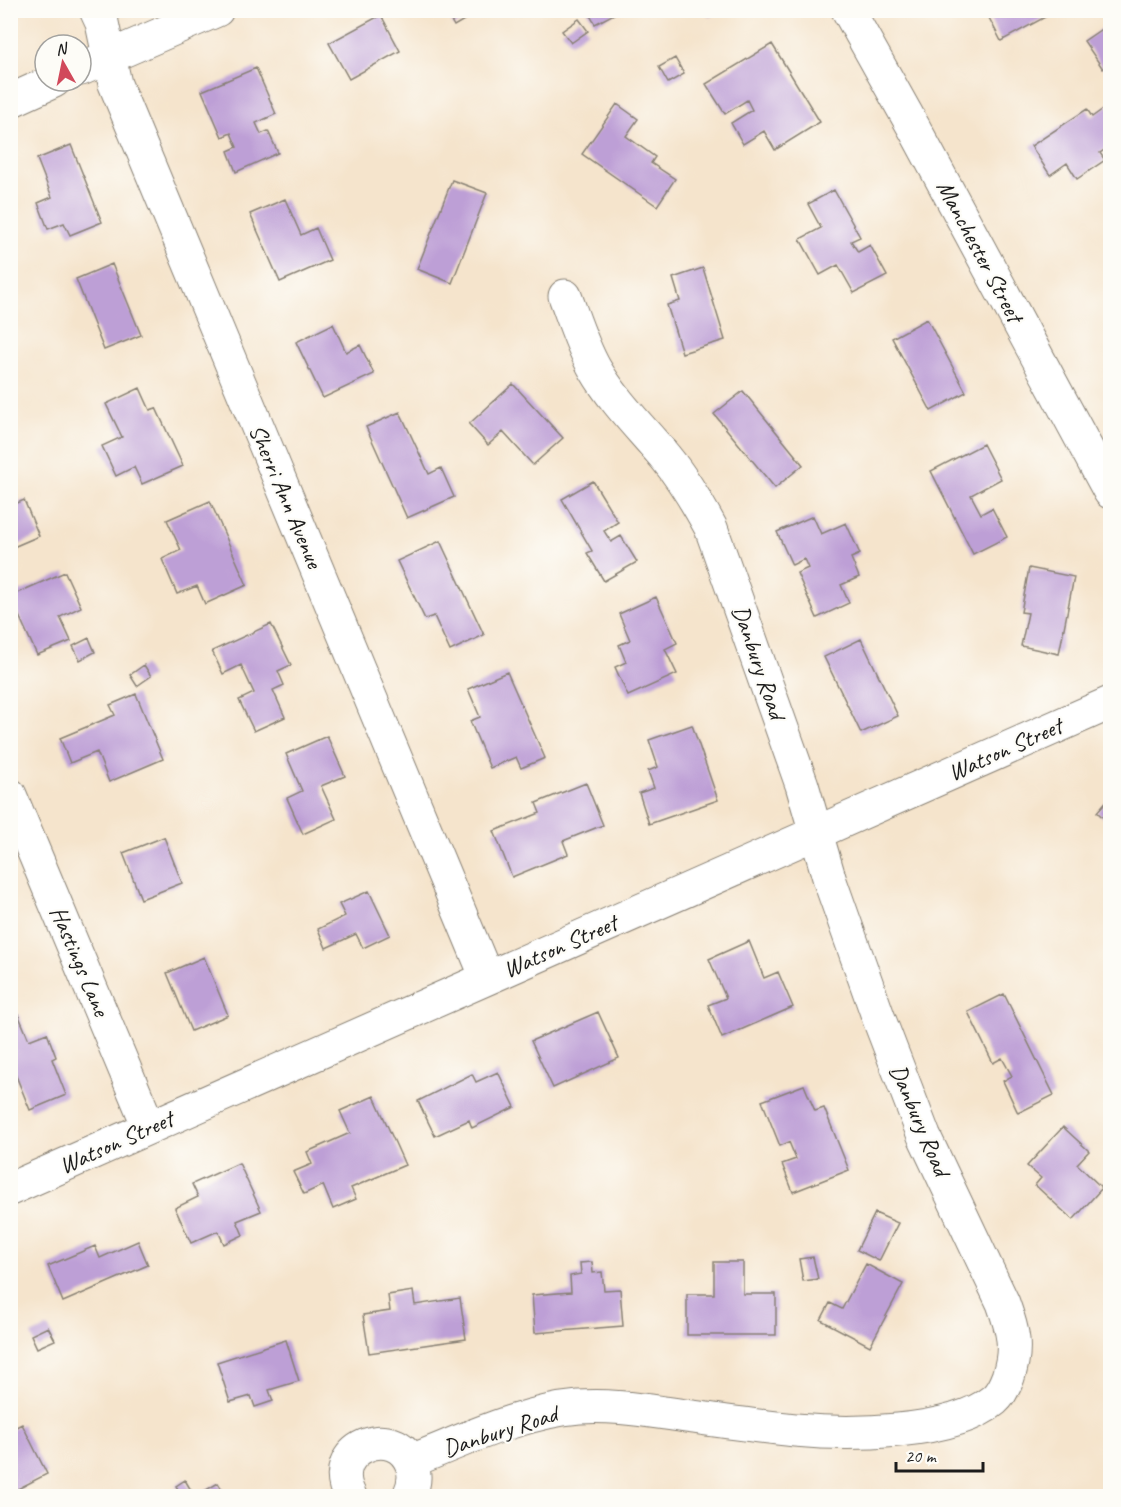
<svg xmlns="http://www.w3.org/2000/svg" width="1121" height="1507" font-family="Caveat,sans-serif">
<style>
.building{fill:#bd9fd6}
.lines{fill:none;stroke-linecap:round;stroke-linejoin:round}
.minor-casing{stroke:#888074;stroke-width:35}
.minor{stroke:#fff;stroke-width:33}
.labels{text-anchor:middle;stroke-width:4.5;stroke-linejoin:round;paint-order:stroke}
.street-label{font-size:24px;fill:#1c1c1c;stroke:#fdfcf7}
</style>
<rect width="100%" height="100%" fill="#fdfcf7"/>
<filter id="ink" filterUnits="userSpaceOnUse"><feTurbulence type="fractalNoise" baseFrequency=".0167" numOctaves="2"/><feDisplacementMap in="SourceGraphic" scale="12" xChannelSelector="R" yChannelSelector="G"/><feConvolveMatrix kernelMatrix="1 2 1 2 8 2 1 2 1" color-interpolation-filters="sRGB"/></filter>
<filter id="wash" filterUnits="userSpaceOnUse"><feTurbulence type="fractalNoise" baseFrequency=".008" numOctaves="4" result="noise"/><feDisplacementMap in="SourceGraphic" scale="24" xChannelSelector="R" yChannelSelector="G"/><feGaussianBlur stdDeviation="1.35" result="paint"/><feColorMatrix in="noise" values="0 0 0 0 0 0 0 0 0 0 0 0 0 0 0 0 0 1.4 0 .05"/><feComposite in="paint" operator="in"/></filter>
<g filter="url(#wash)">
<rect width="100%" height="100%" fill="#f5e4cc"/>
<g id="blocks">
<path class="building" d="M445 10H481L454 26Z
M587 10H615L616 13 595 24Z
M705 10H722L709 17Z
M985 10H1047L1049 15 1001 41Z
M381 15 400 51 349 79 329 43Z
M579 19 588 31 571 43 562 31Z
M1103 28 1110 39V64L1103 69 1084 41Z
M772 44 820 122 775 150 764 131 743 144 731 123 752 110 747 100 725 114 706 84Z
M675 58 684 74 668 83 659 67Z
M256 68 276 114 256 123 261 134 268 131 278 153 236 172 228 151 237 147 231 133 222 137 202 91Z
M617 104 638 119 626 136 655 157 651 163 675 179 657 206 582 154Z
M1110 104V146L1100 153 1105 160 1077 179 1067 163 1050 175 1031 146 1087 109 1092 117Z
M71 145 102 222 70 235 64 223 48 229 38 203 52 197 37 159Z
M452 180 487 193 452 283 417 269Z
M834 190 860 237 851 241 858 252 870 245 887 276 854 293 838 265 820 275 800 239 821 228 808 204Z
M285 199 301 235 316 228 330 260 280 282 250 214Z
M112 264 141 335 104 350 76 279Z
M703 268 725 340 682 353 667 305 680 301 673 278Z
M927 319 966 392 931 411 892 338Z
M333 324 346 352 360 345 374 374 323 398 296 342Z
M513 384 563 438 533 465 503 432 488 445 469 424Z
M140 388 150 410 156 408 183 466 142 484 134 467 116 476 102 446 122 437 106 404Z
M743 391 803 465 775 488 714 414Z
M400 412 429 474 441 468 454 497 407 518 366 427Z
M983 444 1001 479 971 495 981 514 992 508 1007 537 973 554 931 471Z
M593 481 618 522 604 531 611 542 621 536 637 562 604 581 587 553 592 551 562 499Z
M11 498 13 505 24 500 39 536 11 548Z
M210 501 247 585 205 604 197 586 177 594 162 559 181 550 167 520Z
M813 516 821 534 846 523 860 554 851 558 859 577 841 585 849 603 817 618 797 573 808 568 804 559 792 565 777 532Z
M440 541 484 635 450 651 434 616 425 619 397 561Z
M1029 568 1074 577 1059 654 1021 646 1028 613 1021 612Z
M65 572 81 607 60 617 71 641 37 655 10 596Z
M656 597 677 643 665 649 677 674 628 696 615 667 626 662 619 645 630 640 619 614Z
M271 624 291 665 278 671 284 685 273 690 285 717 254 731 239 700 254 693 241 665 223 674 212 651Z
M89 638 95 652 80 660 73 646Z
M861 639 898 716 861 733 824 657Z
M144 665 151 676 137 686 130 675Z
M507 672 545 758 521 768 516 757 490 768 470 721 480 717 468 689Z
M136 694 163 759 109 782 97 752 70 763 60 738 115 715 110 705Z
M692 725 718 800 649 824 639 793 654 788 648 771 658 767 649 740Z
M327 736 345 776 321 786 336 819 303 834 287 798 302 791 286 754Z
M586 783 603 825 563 841 568 854 512 877 494 831 540 813 536 803Z
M1110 797V824L1097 812Z
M164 837 182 883 141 899 123 853Z
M369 891 390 935 363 948 356 934 326 948 318 929 345 916 339 904Z
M749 941 764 978 778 972 793 1007 722 1038 708 1005 726 998 709 959Z
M204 957 228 1015 191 1031 167 973Z
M1004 994 1054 1095 1018 1113 1003 1081 1012 1076 1002 1058 993 1063 968 1012Z
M598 1012 619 1058 553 1088 531 1041Z
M18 1014 29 1040 47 1033 56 1057 52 1059 66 1095 30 1110 10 1061V1017Z
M498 1072 515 1107 472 1128 469 1120 435 1136 418 1101 472 1074 476 1082Z
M804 1085 815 1111 824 1108 849 1170 793 1192 782 1164 796 1159 789 1142 780 1146 762 1101Z
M374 1096 405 1165 351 1188 356 1199 333 1209 323 1185 304 1194 293 1172 312 1164 307 1152 350 1133 340 1111Z
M1063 1127 1089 1151 1077 1164 1102 1188 1073 1220 1035 1185 1041 1178 1027 1166Z
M239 1163 261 1211 237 1221 243 1235 224 1244 218 1231 191 1243 175 1208 198 1197 192 1184Z
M875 1213 898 1223 879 1261 857 1250Z
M138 1241 148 1265 63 1302 48 1266 95 1246 100 1258Z
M813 1257 818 1279 803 1281 799 1259Z
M592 1262 593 1273 602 1272 604 1290 620 1289 623 1326 535 1333 532 1295 571 1292 570 1276 581 1274 580 1263Z
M714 1262H743V1294H776V1335H687V1294H714Z
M866 1264 903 1284 870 1346 821 1320 830 1303 842 1309Z
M413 1291 415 1305 460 1298 466 1339 369 1353 363 1315 390 1311 388 1295Z
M48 1327 55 1340 37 1348 31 1335Z
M286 1340 299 1381 269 1390 273 1401 255 1407 251 1396 230 1402 217 1362Z
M22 1424 47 1474 10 1493V1430Z
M185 1480 192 1492 182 1496 176 1486Z
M218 1483 226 1496H196Z"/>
</g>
</g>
<g filter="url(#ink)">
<use href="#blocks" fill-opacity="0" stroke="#888074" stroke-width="1.5"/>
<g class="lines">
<g class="minor-casing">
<path id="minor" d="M96 10 102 23 115 84 487 978
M848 10 914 128 1110 492
M81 69 217 10
M10 101 54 81
M10 795 149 1127
M10 1189 1110 703
M411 1461C465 1440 521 1412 579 1407 608 1405 636 1409 665 1413 708 1419 752 1426 795 1430 847 1435 952 1435 994 1400 1000 1395 1005 1385 1008 1377 1018 1348 1013 1331 1003 1303L924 1136 879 1019 830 881 802 785 711 528C698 504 684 480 666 458 642 429 614 402 595 369 582 346 574 320 565 296
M350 1496C324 1448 396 1420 412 1465 416 1476 414 1486 409 1496"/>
</g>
<use href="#minor" class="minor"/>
</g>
</g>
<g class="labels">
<g class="street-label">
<text transform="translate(980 251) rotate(62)" y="8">Manchester Street</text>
<text transform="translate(286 496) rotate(67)" y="8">Sherri Ann Avenue</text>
<text transform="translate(759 662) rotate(71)" y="8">Danbury Road</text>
<text transform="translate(1005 749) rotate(-24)" y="8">Watson Street</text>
<text transform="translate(560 946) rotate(-24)" y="8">Watson Street</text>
<text transform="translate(80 961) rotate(67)" y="8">Hastings Lane</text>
<text transform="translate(920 1120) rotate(67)" y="8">Danbury Road</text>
<text transform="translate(116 1142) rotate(-24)" y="8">Watson Street</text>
<text transform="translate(500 1431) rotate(-18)" y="8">Danbury Road</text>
</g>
</g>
<rect width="1121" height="1507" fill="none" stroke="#fdfcf7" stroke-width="36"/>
<g transform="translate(63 63) rotate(351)"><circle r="28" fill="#fdfcf7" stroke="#a3a29f" stroke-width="1.5"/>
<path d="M0-4.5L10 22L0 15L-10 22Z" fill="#d1495b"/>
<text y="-9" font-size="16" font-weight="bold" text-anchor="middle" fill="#1c1c1c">N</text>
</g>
<path d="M896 1462v9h87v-9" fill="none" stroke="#1c1c1c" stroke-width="3"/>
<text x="905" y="1462" font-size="18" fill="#1c1c1c" stroke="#fdfcf7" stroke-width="4.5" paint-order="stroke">20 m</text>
</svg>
